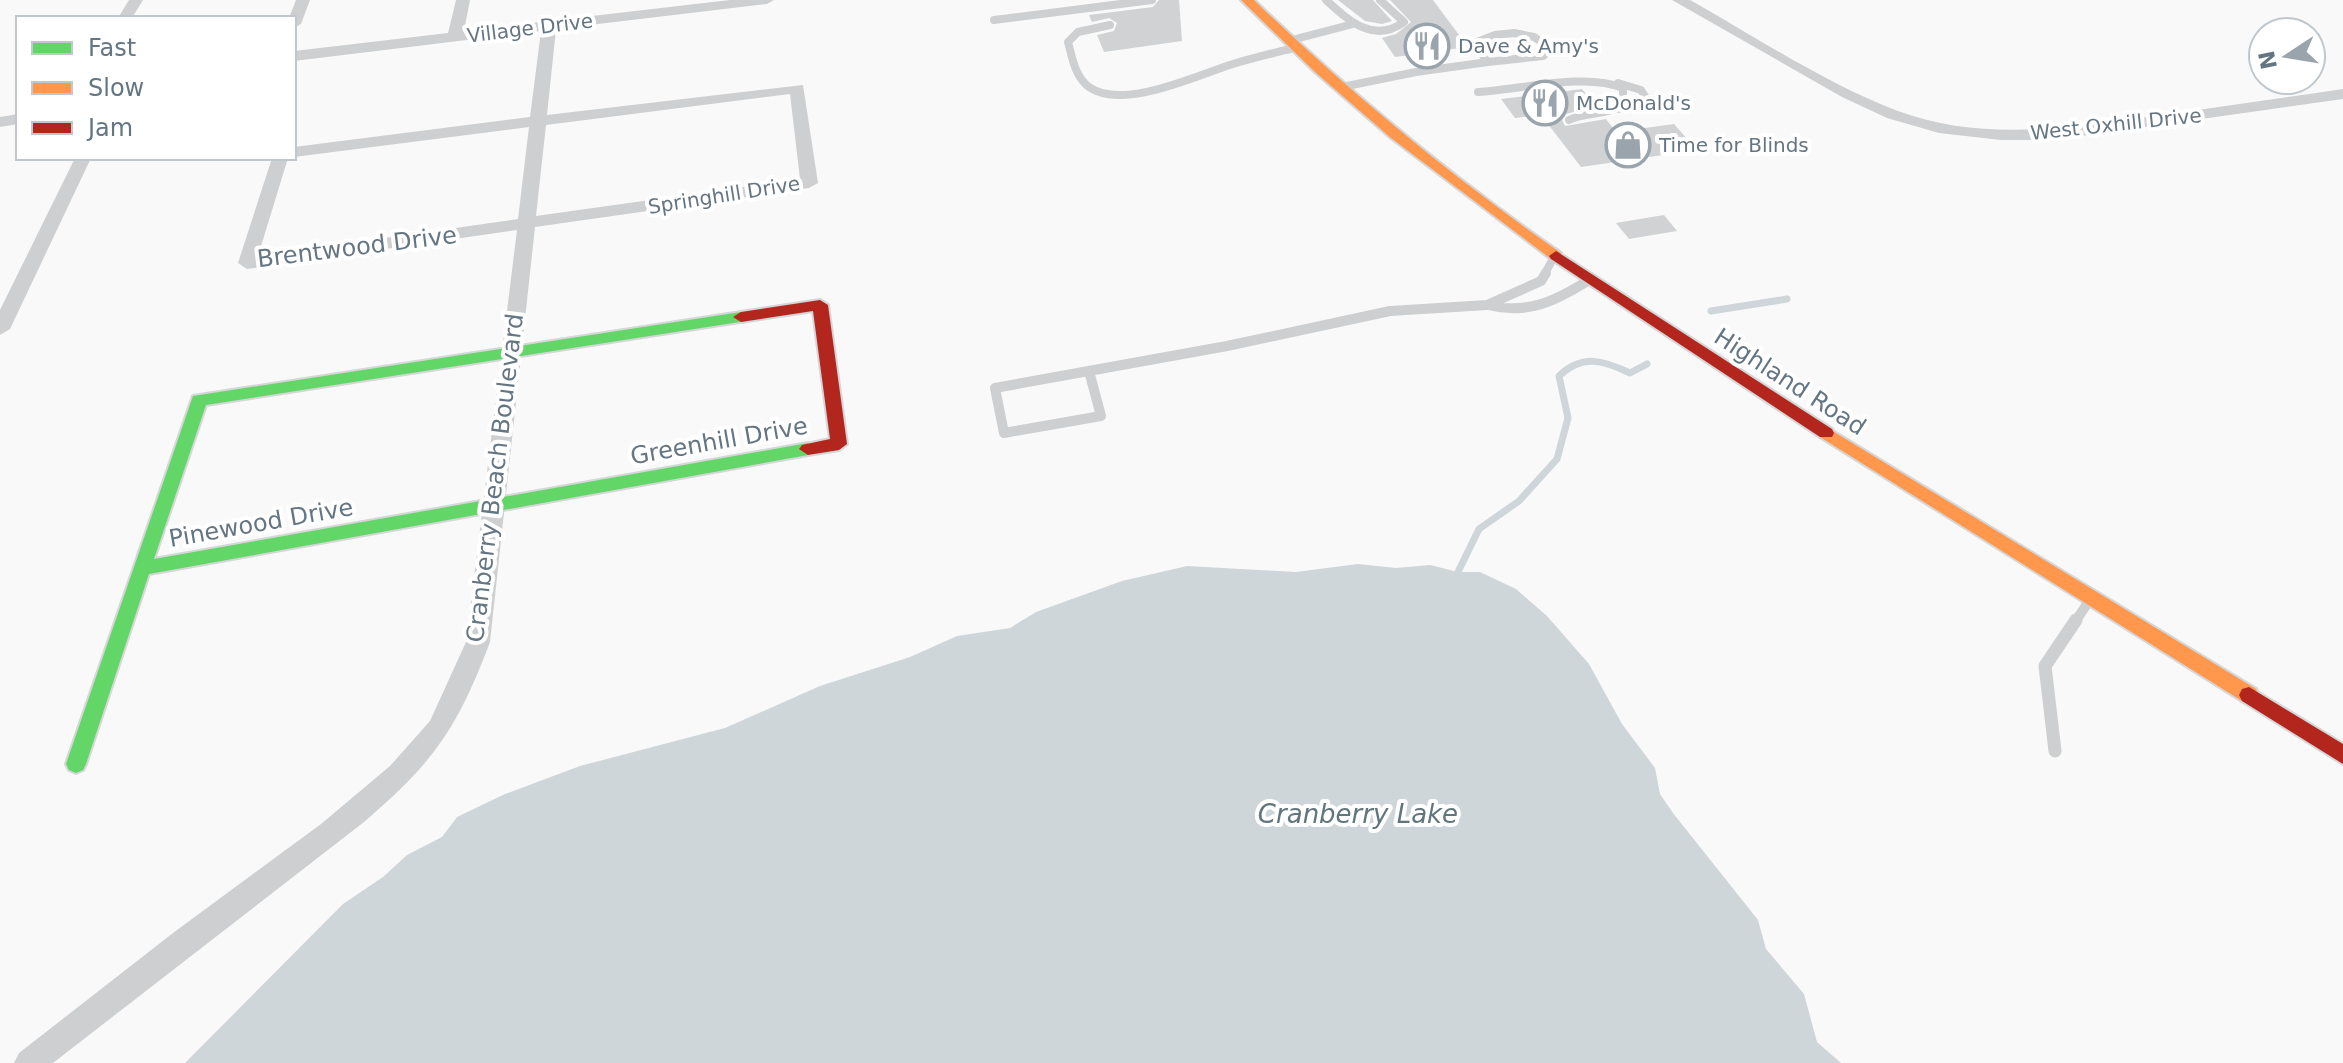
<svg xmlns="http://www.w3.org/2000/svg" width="2343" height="1063" font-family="'DejaVu Sans',sans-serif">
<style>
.water{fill:#ced6d9}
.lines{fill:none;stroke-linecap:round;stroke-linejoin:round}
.stream{stroke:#ced6d9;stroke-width:7}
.building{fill:#d0d2d3}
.fast-casing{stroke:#d5d6d7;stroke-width:4}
.slow-casing{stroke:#d5d6d7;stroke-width:4}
.jam-casing{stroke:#d5d6d7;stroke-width:4}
.lane-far2{stroke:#cecfd0;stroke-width:8}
.lane-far1{stroke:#cecfd0;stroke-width:10}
.lane{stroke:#cecfd0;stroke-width:13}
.street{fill:#cecfd0;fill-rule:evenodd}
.fast{fill:#63d668;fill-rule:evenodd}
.slow{fill:#ff974d;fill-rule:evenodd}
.jam{fill:#b3261e;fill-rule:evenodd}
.labels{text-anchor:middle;stroke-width:8;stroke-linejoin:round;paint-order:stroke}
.far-street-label{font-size:20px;fill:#657683;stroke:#fff}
.far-poi-label{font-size:20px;fill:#657683;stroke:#fff;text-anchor:start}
.street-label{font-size:24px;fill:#657683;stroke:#fff}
.water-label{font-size:26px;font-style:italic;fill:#60757c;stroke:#fff}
</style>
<rect width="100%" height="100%" fill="#f9f9f9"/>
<path class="water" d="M1358 564 1396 568 1430 565 1458 572H1480L1516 589 1547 616 1589 664 1622 724 1655 768 1660 794 1673 813 1758 920 1766 949 1804 994 1817 1042 1841 1063H185L343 904 383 877 407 855 442 837 457 817 505 794 580 766 725 728 820 686 910 657 957 636 1010 628 1036 612 1122 581 1187 566 1296 572Z"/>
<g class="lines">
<path class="stream" d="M1711 311 1787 299
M1458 572 1479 529 1519 501 1557 459 1568 418 1559 376C1582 354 1603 360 1630 373L1647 364"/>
</g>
<path class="building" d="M1159 0H1179L1182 41 1104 52 1097 35 1114 31 1117 23 1109 18 1092 22 1089 15 1153 7Z
M1338 0H1373L1392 21 1382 24 1365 21Z
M1390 0H1433L1468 47 1395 57 1382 38 1396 34 1411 22Z
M1582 89 1596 106 1566 114 1562 120 1565 126 1606 119 1616 132 1674 124 1697 150 1581 167 1541 115 1515 118 1501 99Z
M1664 215 1677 231 1629 239 1616 223Z"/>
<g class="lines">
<g class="fast-casing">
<path id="fast" d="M741 312 749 317 746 321 206 405 154 559 808 443 817 449 808 455 149 574 86 764 83 770 76 773 69 770 66 764 193 396Z"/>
</g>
<g class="slow-casing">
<path id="slow" d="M1241 0H1254C1350 93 1452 177 1561 253V259H1551L1391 138 1315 72Z
M1826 427 2256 689 2259 695 2256 701 2249 703 2242 701 1820 437 1818 433Z"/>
</g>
<g class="jam-casing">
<path id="jam" d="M1556 251 1832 429 1834 433 1832 437H1820L1551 259 1549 256Z
M820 300 828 305 847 444 839 450 808 455 799 449 802 445 830 439 813 311 741 322 733 317 741 312Z
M2249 687 2343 744V764L2242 701 2239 695 2242 689Z"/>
</g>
<path class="lane-far2" d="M1326 0C1349 21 1374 44 1404 22L1380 0
M994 20 1152 0
M1110 25 1078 32 1068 42C1072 57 1075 77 1089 87 1123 111 1197 75 1233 64 1253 58 1274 53 1294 48
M1514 33 1534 37 1549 47V52L1543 56 1488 62 1476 46 1477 42 1495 35Z
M1288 41 1353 24
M1342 87 1416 72 1488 62
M1478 92C1520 90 1584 72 1623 88V103C1610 116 1585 112 1569 120
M1617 109 1642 105 1646 98 1641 90 1618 83
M1544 275 1554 257"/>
<path class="lane-far1" d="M1488 305C1527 315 1556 301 1589 280
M1089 371 1101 416 1004 433 995 388 1227 346 1390 311 1487 305 1541 281 1546 273
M2075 622 2089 601"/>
<path class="lane" d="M2055 751 2045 666 2076 620"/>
<path class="street" d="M129 0H143L132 18H118Z
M296 0H310L301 24 294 28V18H289Z
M456 0H470L464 31 730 0H774L767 4 556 29 547 115 803 85 818 183 809 188 535 227 490 642C457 729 434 762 364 822L53 1063H14L19 1053 173 933 321 824 390 766 430 721 466 642 517 230 247 269 238 263 272 158H288L258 256 518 219 529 127 294 157V147L530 117 541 31 294 61V51L448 33ZM790 94 800 179 536 216 546 125Z
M1672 0H1690C1754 36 1830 86 1898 111 1984 143 2075 127 2163 115 2223 106 2283 98 2343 89V99L2053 140H2001L1939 133 1887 118 1842 97Z
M18 114V124L0 127V117Z
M75 158H91L10 329 0 335V310Z"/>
<use href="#fast" class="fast"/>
<use href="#slow" class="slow"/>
<use href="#jam" class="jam"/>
</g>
<defs>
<g id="restaurant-ring" transform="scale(2.3)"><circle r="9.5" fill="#fff" stroke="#99a4ac" stroke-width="1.5"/><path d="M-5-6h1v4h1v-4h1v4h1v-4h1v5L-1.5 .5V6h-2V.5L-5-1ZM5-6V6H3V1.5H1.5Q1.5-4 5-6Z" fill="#99a4ac"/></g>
<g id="shop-ring" transform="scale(2.3)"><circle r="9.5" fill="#fff" stroke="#99a4ac" stroke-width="1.5"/><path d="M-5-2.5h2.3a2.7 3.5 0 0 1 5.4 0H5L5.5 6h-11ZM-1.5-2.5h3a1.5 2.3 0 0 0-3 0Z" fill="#99a4ac"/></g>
</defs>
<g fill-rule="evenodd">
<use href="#restaurant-ring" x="1427" y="46"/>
<use href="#restaurant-ring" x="1545" y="103"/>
<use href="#shop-ring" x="1628" y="145"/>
</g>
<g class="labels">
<g class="far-street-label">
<text transform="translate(530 28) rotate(-7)" y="7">Village Drive</text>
<text transform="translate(2116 124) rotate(-6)" y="7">West Oxhill Drive</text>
<text transform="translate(724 195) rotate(-9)" y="7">Springhill Drive</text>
</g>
<g class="far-poi-label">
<text x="1458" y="53">Dave &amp; Amy's</text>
<text x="1576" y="110">McDonald's</text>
<text x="1659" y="152">Time for Blinds</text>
</g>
<g class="street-label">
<text transform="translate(357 247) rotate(-7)" y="8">Brentwood Drive</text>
<text transform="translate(1790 382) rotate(33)" y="8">Highland Road</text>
<text transform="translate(719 441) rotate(-10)" y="8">Greenhill Drive</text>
<text transform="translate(495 478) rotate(-83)" y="8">Cranberry Beach Boulevard</text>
<text transform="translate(261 523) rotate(-10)" y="8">Pinewood Drive</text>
</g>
<g class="water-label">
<text x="1358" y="823">Cranberry Lake</text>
</g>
</g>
<rect x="16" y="16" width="280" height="144" fill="#ffffff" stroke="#c1c8cd" stroke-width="2"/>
<rect x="32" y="42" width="40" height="12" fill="#63d668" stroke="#c1c8cd" stroke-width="2"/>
<text x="88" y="56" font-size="24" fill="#657683">Fast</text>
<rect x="32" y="82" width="40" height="12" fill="#ff974d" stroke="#c1c8cd" stroke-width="2"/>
<text x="88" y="96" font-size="24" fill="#657683">Slow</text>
<rect x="32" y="122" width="40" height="12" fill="#b3261e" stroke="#c1c8cd" stroke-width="2"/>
<text x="88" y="136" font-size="24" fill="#657683">Jam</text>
<g transform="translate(2287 56) rotate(258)"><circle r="38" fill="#ffffff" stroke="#c1c8cd" stroke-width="2"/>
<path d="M0-6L14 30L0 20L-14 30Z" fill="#99a4ac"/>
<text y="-12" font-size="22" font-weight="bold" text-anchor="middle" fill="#657683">N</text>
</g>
</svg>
